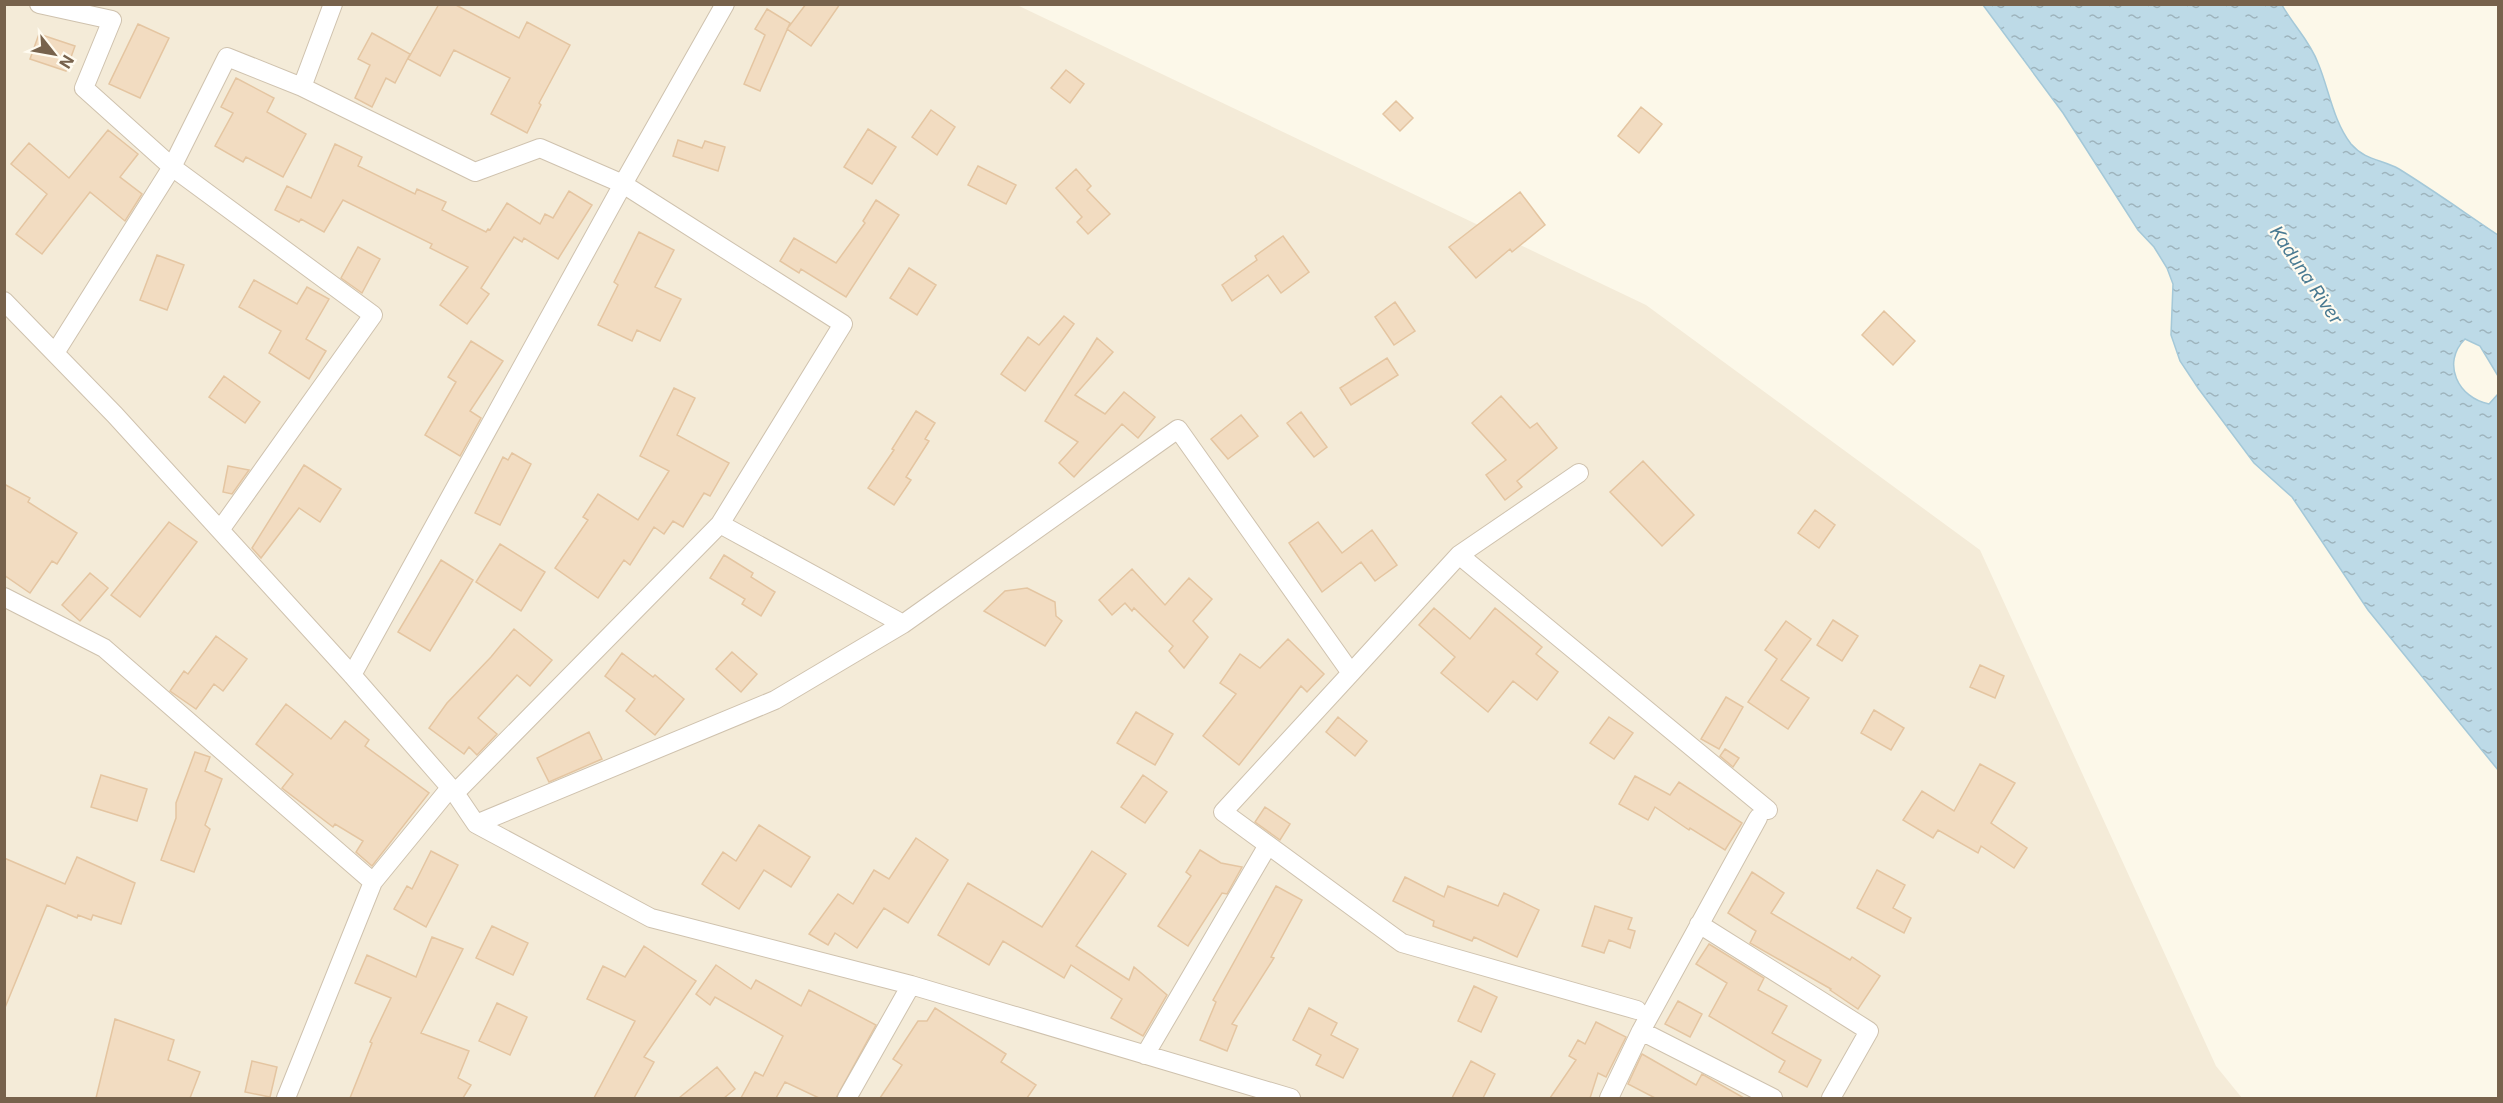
<svg xmlns="http://www.w3.org/2000/svg" width="2503" height="1103" font-family="Inter,sans-serif">
<style>
.residential{fill:#f4ebd8}
.water{fill:url(#water-ripples);stroke:#a4c8d8;stroke-width:1.5}
.building{fill:#f2dcc1;stroke:#e4c5a1;stroke-width:1.5}
.lines{fill:none;stroke-linecap:round;stroke-linejoin:round}
.street-casing{stroke:#cfc2ae;stroke-width:20}
.street{stroke:#fff;stroke-width:18}
.labels{text-anchor:middle;stroke-width:4.5;stroke-linejoin:round;paint-order:stroke}
.water-label{font-size:18px;font-style:italic;fill:#497a92;stroke:#fffbf0}
</style>
<defs>
<pattern id="water-ripples" width="26" height="14" patternUnits="userSpaceOnUse" patternTransform="scale(1.5)"><rect width="26" height="14" fill="#bddae7"/><path d="M2 4q2-2 4 0t4 0M15 11q2-2 4 0t4 0" fill="none" stroke="#9eb4bd"/></pattern>
</defs>
<rect width="100%" height="100%" fill="#fcf8e9"/>
<path class="residential" d="M5 4 1017 5 1646 305 1980 550 2216 1066 2242 1098H5Z"/>
<path class="water" d="M1983 5H2282C2293 25 2310 41 2318 63 2329 89 2333 121 2351 144 2366 161 2381 159 2399 169 2433 190 2465 213 2498 235V376L2480 346 2465 339C2441 363 2458 398 2489 404L2498 394V770L2368 610 2292 497 2254 463 2198 388 2180 361 2171 335 2173 284 2167 268 2154 247 2138 230 2063 113Z"/>
<path class="building" d="M439 4H454L519 38 527 22 570 45 539 103 541 105 527 133 491 114 510 78 454 50 440 76 408 59Z
M806 4H840L811 46 787 29Z
M767 9 790 23 760 91 744 84 765 35 755 29Z
M138 24 169 38 140 98 109 84Z
M372 33 410 54 395 83 386 78 372 107 355 98 370 65 358 59Z
M39 34 75 46 66 71 30 59Z
M1066 70 1084 84 1070 103 1051 88Z
M236 78 274 98 267 112 306 134 283 177 246 157 243 162 215 146 233 113 221 107Z
M1396 101 1413 118 1400 131 1383 114Z
M1641 107 1662 124 1639 153 1618 136Z
M931 110 955 127 937 155 912 137Z
M868 129 896 147 872 184 844 167Z
M108 130 138 154 120 177 142 194 125 221 90 192 42 254 16 234 47 194 11 164 29 143 69 178Z
M678 140 702 148 705 141 725 147 718 171 673 156Z
M335 144 362 157 358 166 415 194 417 189 446 202 442 210 486 232 488 229 490 230 507 203 540 224 545 214 553 218 569 191 592 205 558 259 524 238 522 242 514 237 481 288 489 294 467 324 440 305 468 267 430 248 432 244 343 200 324 232 301 219 299 222 275 210 287 186 311 198Z
M978 166 1016 185 1006 204 968 185Z
M1076 169 1091 186 1087 190 1110 214 1088 234 1077 222 1082 217 1056 188Z
M1520 192 1545 225 1512 252 1510 249 1476 278 1449 247Z
M876 200 899 215 846 297 801 269 799 273 780 261 794 238 836 263 865 223 863 221Z
M639 232 674 250 655 287 681 299 660 341 637 330 632 341 598 325 618 285 614 282Z
M1283 236 1309 272 1281 293 1268 275 1232 301 1222 285 1257 260 1255 256Z
M358 247 380 259 362 293 341 278Z
M157 255 184 265 167 310 140 300Z
M909 268 936 285 917 315 890 298Z
M254 280 297 304 307 287 329 299 306 339 326 351 309 379 269 353 281 331 239 307Z
M1395 302 1415 331 1394 345 1375 317Z
M1884 311 1915 341 1893 365 1862 335Z
M1064 316 1074 324 1025 391 1001 374 1028 337 1039 345Z
M1097 338 1113 352 1075 395 1105 414 1124 392 1155 417 1138 438 1122 424 1074 477 1059 463 1078 442 1045 421Z
M471 341 503 361 470 411 481 418 460 456 425 435 456 382 448 377Z
M1387 358 1398 375 1351 405 1340 388Z
M224 376 260 402 245 423 209 397Z
M674 388 695 398 677 435 729 463 710 496 704 493 683 527 673 521 664 534 654 527 630 565 624 560 598 598 555 568 588 520 583 517 598 494 638 520 669 471 640 456Z
M1501 396 1530 428 1537 423 1557 448 1517 481 1522 487 1505 500 1486 475 1506 460 1472 423Z
M916 411 935 423 925 439 929 441 906 477 911 480 894 505 868 488 894 450 892 449Z
M1301 412 1327 447 1314 457 1287 423Z
M1241 415 1258 436 1228 459 1211 439Z
M512 453 531 464 500 525 475 513 503 457 508 460Z
M1643 461 1694 515 1662 546 1610 492Z
M304 465 341 489 320 522 299 508 261 558 252 548Z
M228 466 249 470 232 494 223 492Z
M4 484 30 498 28 502 77 533 57 564 52 561 30 593 4 575Z
M1815 510 1835 525 1819 548 1798 533Z
M169 522 197 542 140 617 111 595Z
M1318 522 1342 553 1372 530 1397 565 1375 581 1361 562 1322 592 1289 543Z
M500 544 545 572 521 611 476 582Z
M724 555 753 573 751 577 775 592 761 616 742 604 745 599 710 578Z
M441 560 473 580 430 651 398 632Z
M1132 569 1165 605 1189 578 1212 599 1193 621 1208 637 1184 668 1169 651 1173 646 1134 608 1132 611 1125 603 1112 615 1099 600Z
M90 573 108 588 80 621 62 605Z
M1027 588 1055 602 1056 616 1062 621 1045 646 984 611 1005 591Z
M1434 608 1470 639 1495 608 1542 647 1536 654 1558 672 1537 700 1513 681 1488 712 1441 673 1455 657 1419 625Z
M1833 620 1858 636 1842 661 1817 645Z
M1786 621 1811 639 1781 680 1809 698 1788 729 1748 702 1777 659 1765 650Z
M514 629 552 660 530 686 517 675 478 718 497 734 477 755 469 747 464 754 429 728 447 703 491 657Z
M216 636 247 659 223 691 214 684 196 709 170 691 184 671 188 674Z
M1288 639 1324 674 1307 692 1301 686 1239 765 1203 736 1236 694 1220 683 1240 654 1260 668Z
M732 652 757 674 741 692 716 669Z
M622 653 653 677 655 675 684 699 655 735 626 711 635 699 605 676Z
M1980 665 2004 676 1995 698 1970 687Z
M1726 697 1743 707 1719 749 1701 739Z
M286 704 331 739 345 721 369 740 365 746 429 793 372 866 356 852 363 841 335 824 333 827 282 788 293 774 256 744Z
M1874 710 1904 728 1891 750 1861 733Z
M1136 712 1173 734 1155 765 1117 743Z
M1338 717 1367 741 1355 756 1326 732Z
M1609 717 1633 733 1614 759 1590 743Z
M589 732 602 759 549 782 537 758Z
M1725 749 1739 758 1733 767 1720 756Z
M195 752 210 757 205 771 222 779 205 825 210 829 194 872 161 860 176 818V803Z
M1980 764 2015 783 1991 823 2027 848 2014 868 1981 846 1978 853 1938 830 1933 838 1903 820 1922 791 1954 811Z
M101 775 147 789 137 821 91 807Z
M1143 775 1167 792 1145 823 1121 807Z
M1635 776 1670 795 1679 782 1742 823 1725 850 1690 828 1689 830 1655 807 1648 820 1619 804Z
M1265 807 1290 824 1280 840 1255 822Z
M759 825 810 857 791 887 764 870 739 909 702 884 723 852 736 861Z
M916 838 948 860 908 923 884 908 857 948 835 933 828 945 809 934 838 894 853 904 874 870 889 879Z
M1200 850 1221 863 1242 867 1227 894 1222 893 1188 946 1158 926 1191 876 1186 872Z
M431 851 458 865 426 927 394 909 407 886 412 889Z
M1092 851 1126 874 1076 946 1129 980 1134 967 1167 995 1143 1036 1111 1018 1122 999 1071 965 1064 978 1003 941 989 965 938 935 968 883 1042 927Z
M77 857 135 883 121 924 93 915 91 920 78 915 77 918 47 905 4 1010V858L65 884Z
M1877 870 1905 885 1893 908 1911 918 1904 933 1857 908Z
M1752 872 1784 893 1771 913 1850 960 1852 957 1880 976 1858 1009 1830 990 1831 989 1750 943 1756 931 1728 913Z
M1405 877 1444 897 1448 886 1498 906 1504 893 1539 910 1517 957 1474 937 1472 941 1433 926 1434 921 1393 901Z
M1276 886 1302 900 1271 957 1274 958 1232 1024 1237 1026 1227 1051 1200 1040 1216 1002 1213 1000Z
M1595 906 1632 918 1628 929 1635 931 1630 948 1609 940 1604 953 1582 946Z
M492 926 528 943 513 975 476 958Z
M432 937 463 949 421 1033 469 1051 458 1078 471 1085 463 1098H350L372 1043 370 1042 391 998 355 983 367 955 416 977Z
M1709 944 1764 978 1758 990 1787 1006 1772 1033 1821 1060 1807 1087 1779 1072 1785 1061 1709 1016 1727 983 1696 964Z
M644 946 696 981 644 1057 654 1062 634 1098H594L635 1021 587 999 603 966 625 977Z
M716 965 751 989 756 980 801 1006 809 990 876 1025 836 1098H819L785 1082 776 1098H741L755 1072 763 1076 783 1036 715 997 710 1005 696 994Z
M1474 986 1497 997 1481 1032 1458 1021Z
M1678 1001 1702 1014 1690 1037 1665 1024Z
M497 1003 527 1017 510 1055 479 1041Z
M935 1008 1006 1054 1001 1062 1036 1085 1027 1098H880L902 1065 893 1059 918 1021H927Z
M1309 1008 1337 1023 1331 1035 1358 1049 1343 1078 1316 1065 1321 1055 1293 1040Z
M115 1019 174 1040 168 1060 200 1072 190 1098H96Z
M1596 1022 1626 1037 1606 1077 1598 1073 1590 1098H1550L1576 1060 1569 1056 1578 1040 1585 1044Z
M1642 1054 1696 1085 1702 1074 1744 1098H1655L1628 1084Z
M252 1061 277 1067 270 1097 245 1092Z
M1471 1061 1495 1074 1483 1098H1452Z
M717 1067 735 1089 724 1098H679Z"/>
<g class="lines">
<g class="street-casing">
<path id="street" d="M39 4 112 20 84 88 172 167 227 57 302 87
M333 4 302 87 475 172 540 148 623 184 725 4
M4 301 115 415 352 675 455 793 476 824 651 918 911 985 1291 1098
M55 353 172 167 373 315 220 530
M1459 555 1768 810
M4 597 104 648 373 882
M1351 673 1223 812 1402 943 1637 1010
M352 675 623 184 843 324 720 524
M455 793 720 524 903 624 1178 429 1351 673 1459 555 1579 473
M476 824 775 700 903 624
M1699 924 1869 1031 1831 1098
M1641 1031 1773 1098
M1145 1055 1268 845
M286 1098 373 882 450 788
M847 1098 911 985
M1609 1098 1641 1031 1758 818"/>
</g>
<use href="#street" class="street"/>
</g>
<g class="labels">
<g class="water-label">
<text transform="translate(2306 275) rotate(56)" y="6">Kaduna River</text>
</g>
</g>
<rect width="2503" height="1103" fill="none" stroke="#77624c" stroke-width="12"/>
<g transform="translate(54 54) rotate(121)" stroke="#fffbf0" stroke-width="4.5" paint-order="stroke">
<path d="M0-4.5L10 22L0 15L-10 22Z" fill="#77624c"/>
<text y="-9" font-size="16" font-weight="bold" text-anchor="middle" fill="#77624c">N</text>
</g>
</svg>
